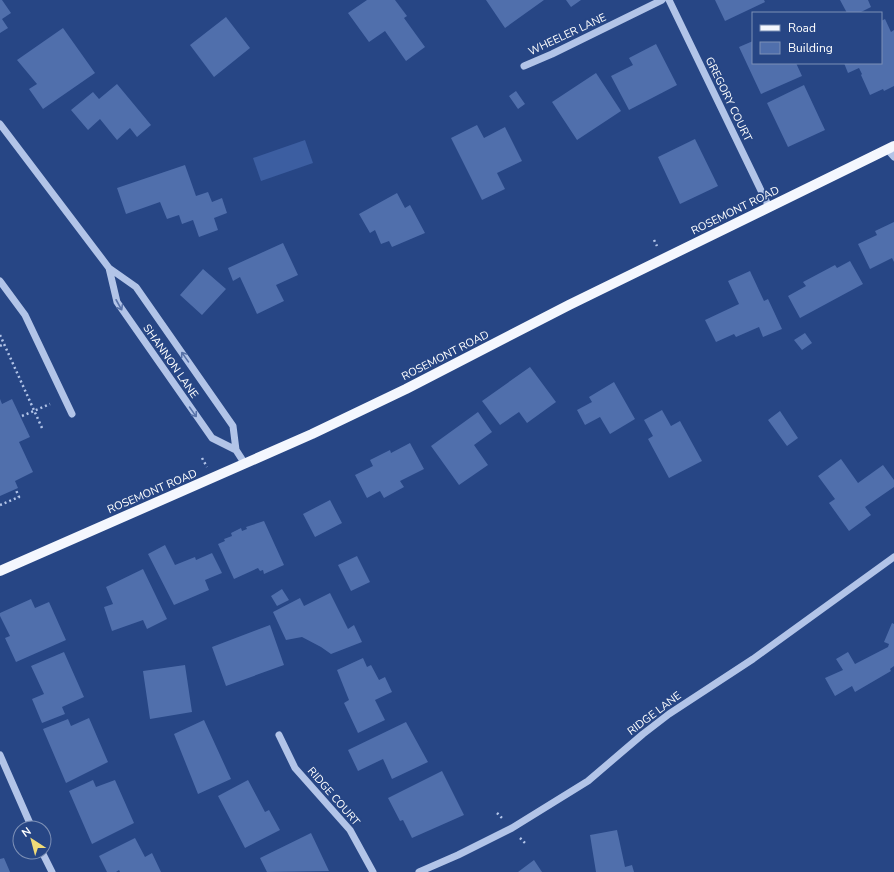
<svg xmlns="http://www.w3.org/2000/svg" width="894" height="872" font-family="'Nunito Sans',sans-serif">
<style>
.green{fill:#3c5ea1}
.building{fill:#506fac}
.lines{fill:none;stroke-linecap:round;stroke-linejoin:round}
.path{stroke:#b2c4e8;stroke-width:2.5;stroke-dasharray:2 3;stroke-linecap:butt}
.minor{stroke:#b2c4e8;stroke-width:7}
.major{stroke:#f4f7fe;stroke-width:10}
.oneway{stroke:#5872a8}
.labels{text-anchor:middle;stroke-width:3.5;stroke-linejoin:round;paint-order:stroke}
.street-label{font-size:11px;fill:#fff;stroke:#274685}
</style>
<rect width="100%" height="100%" fill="#274685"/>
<path class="green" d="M305 140 313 163 261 181 253 158Z"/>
<path class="building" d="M0 0H2L11 13 2 19 8 28 0 33Z
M367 0H395L407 16 404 18 425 47 406 61 385 31 369 42 348 13Z
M486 0H544L505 28Z
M566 0H581L571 7Z
M715 0H764L765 2 725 21Z
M840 0H868L871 7 859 13H847Z
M226 17 250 48 214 77 190 45Z
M885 19 891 32 894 30V86L884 91 883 89 870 95 861 75 862 74 859 68 848 73 844 63H881V21Z
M63 28 95 73 43 109 29 89 37 84 17 60Z
M753 41V63H796L802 76 761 94 739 47Z
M656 44 677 85 629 110 611 76 633 65 629 58Z
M596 73 621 111 577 140 552 102Z
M117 84 151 125 137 137 130 128 117 140 100 119 88 130 71 110 93 92 99 99Z
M804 85 825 130 788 147 767 103Z
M516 91 525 104 518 109 509 96Z
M477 125 484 138 505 127 522 161 497 173 505 189 482 200 451 138Z
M695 139 718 186 680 204 658 157Z
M185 165 196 196 208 192 212 202 222 198 227 213 214 218 218 230 199 237 193 220 182 224 179 215 167 219 160 202 126 214 117 188Z
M397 193 405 208 410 205 425 233 392 247 389 241 381 244 375 230 370 233 359 214Z
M894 222V262L892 258 870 269 858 244 877 235 875 231Z
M283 243 298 275 276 285 284 301 257 314 240 277 233 281 228 268Z
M850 261 863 284 800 318 788 296 806 286 803 282 835 265 837 268Z
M203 269 226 289 202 315 180 295Z
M750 271 764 301 768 299 782 329 763 337 759 327 736 337 734 334 716 342 705 320 739 304 728 281Z
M805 333 812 343 802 350 794 340Z
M530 367 556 402 527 423 519 412 500 425 482 401Z
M614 382 635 419 610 434 600 417 585 425 577 410 592 402 589 397Z
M0 399 2 404 12 399 30 437 19 442 33 472 15 481 18 488 0 496Z
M662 410 671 426 680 421 702 461 669 478 648 439 653 436 644 420Z
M780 411 798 438 787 446 768 420Z
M478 412 492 432 474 445 488 465 459 485 431 446Z
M410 443 424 469 400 481 404 487 384 498 380 491 367 498 355 475 373 466 370 460 390 450 391 453Z
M841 459 858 483 883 465 894 480V487L865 507 871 515 849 531 829 503 835 499 818 476Z
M330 500 342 523 315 537 303 514Z
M264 521 284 565 264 574 263 570 260 571 258 568 234 579 218 544 225 541 224 539 232 536 231 533 241 528 242 531 247 529 246 527Z
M165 545 175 565 195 557 196 560 212 553 222 573 205 580 209 590 174 605 148 554Z
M357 556 370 582 351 591 338 565Z
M143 569 167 619 147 629 143 620 112 631 104 607 113 604 106 587Z
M282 589 289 600 277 606 271 596Z
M330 593 348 629 354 625 362 642 331 654 321 647 302 637 286 640 273 612 300 598 304 606Z
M31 599 35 608 49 602 66 640 16 662 5 638 10 636 0 616V613Z
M892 623 894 624V666L890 669 891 671 855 692 852 686 835 696 825 678 843 670 836 659 848 652 855 664 888 647 889 644 884 642Z
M270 625 284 665 226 686 212 647Z
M64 652 84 697 62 707 65 714 42 723 32 699 44 694 31 666Z
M363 658 367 667 371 665 379 680 385 677 392 692 375 700 385 720 358 733 344 703 349 700 337 670Z
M185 665 192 712 150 719 143 671Z
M89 718 108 762 66 783 43 729 68 719 71 726Z
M204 720 231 779 198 794 174 734Z
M406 722 428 762 392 779 383 759 358 771 348 750Z
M442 771 464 815 412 838 403 820 400 821 388 798Z
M93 780 96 787 115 780 134 823 92 844 69 791Z
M248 780 265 812 269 810 280 830 245 848 218 796Z
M617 830 625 867 632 865 634 872H596L590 835Z
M311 833 329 871 267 872 260 858Z
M135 838 145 857 152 853 161 872H120L119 870 116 872H107L99 856Z
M4 858 10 872H0V859Z
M534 860 542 872H518Z"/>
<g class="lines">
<path class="path" d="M654 240 657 246
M0 335 42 428
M0 346 4 344
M22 416 50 404
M202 458 207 467
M0 505 19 497 16 490
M497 813 503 819
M520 838 525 843"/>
<path class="minor" d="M669 0 769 207
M524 66 552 54 662 0
M0 124 109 268 136 287 233 426 236 450 245 464
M887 149 894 157
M109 268 117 302 212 438 236 450
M0 281 25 315 72 414
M279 735 295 768 350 830 373 872
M0 755 32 828
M42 852 52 872
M419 872 458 855 512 828 588 781 643 734 669 714 753 659 894 557"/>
<path class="major" d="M0 571 312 434 406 389 569 305 894 146"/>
</g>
<defs><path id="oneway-shaft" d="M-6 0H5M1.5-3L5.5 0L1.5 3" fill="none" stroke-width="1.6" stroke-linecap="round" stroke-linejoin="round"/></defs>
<g class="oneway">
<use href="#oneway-shaft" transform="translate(119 305) rotate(61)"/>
<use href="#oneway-shaft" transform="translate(185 357) rotate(-125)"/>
<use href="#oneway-shaft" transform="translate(193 412) rotate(55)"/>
</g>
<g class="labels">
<g class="street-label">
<text transform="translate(567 34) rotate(-25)" y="4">WHEELER LANE</text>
<text transform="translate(729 99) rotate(64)" y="4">GREGORY COURT</text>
<text transform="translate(735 210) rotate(-26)" y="4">ROSEMONT ROAD</text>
<text transform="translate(445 355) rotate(-27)" y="4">ROSEMONT ROAD</text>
<text transform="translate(171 361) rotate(55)" y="4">SHANNON LANE</text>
<text transform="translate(152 491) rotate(-23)" y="4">ROSEMONT ROAD</text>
<text transform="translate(654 713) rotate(-37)" y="4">RIDGE LANE</text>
<text transform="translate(334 796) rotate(49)" y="4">RIDGE COURT</text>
</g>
</g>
<rect x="752" y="12" width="130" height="52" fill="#274685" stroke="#7d90b6"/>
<rect x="760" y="25" width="20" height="6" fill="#f4f7fe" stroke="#7d90b6"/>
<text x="788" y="32" font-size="12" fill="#ffffff">Road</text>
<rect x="760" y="42" width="20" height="12" fill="#506fac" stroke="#7d90b6"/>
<text x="788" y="52" font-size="12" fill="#ffffff">Building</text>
<g transform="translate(32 840) rotate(324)"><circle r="19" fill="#274685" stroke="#7d90b6"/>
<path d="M0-3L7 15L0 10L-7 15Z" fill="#f0db78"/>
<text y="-6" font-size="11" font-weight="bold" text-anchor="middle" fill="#ffffff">N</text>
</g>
</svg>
